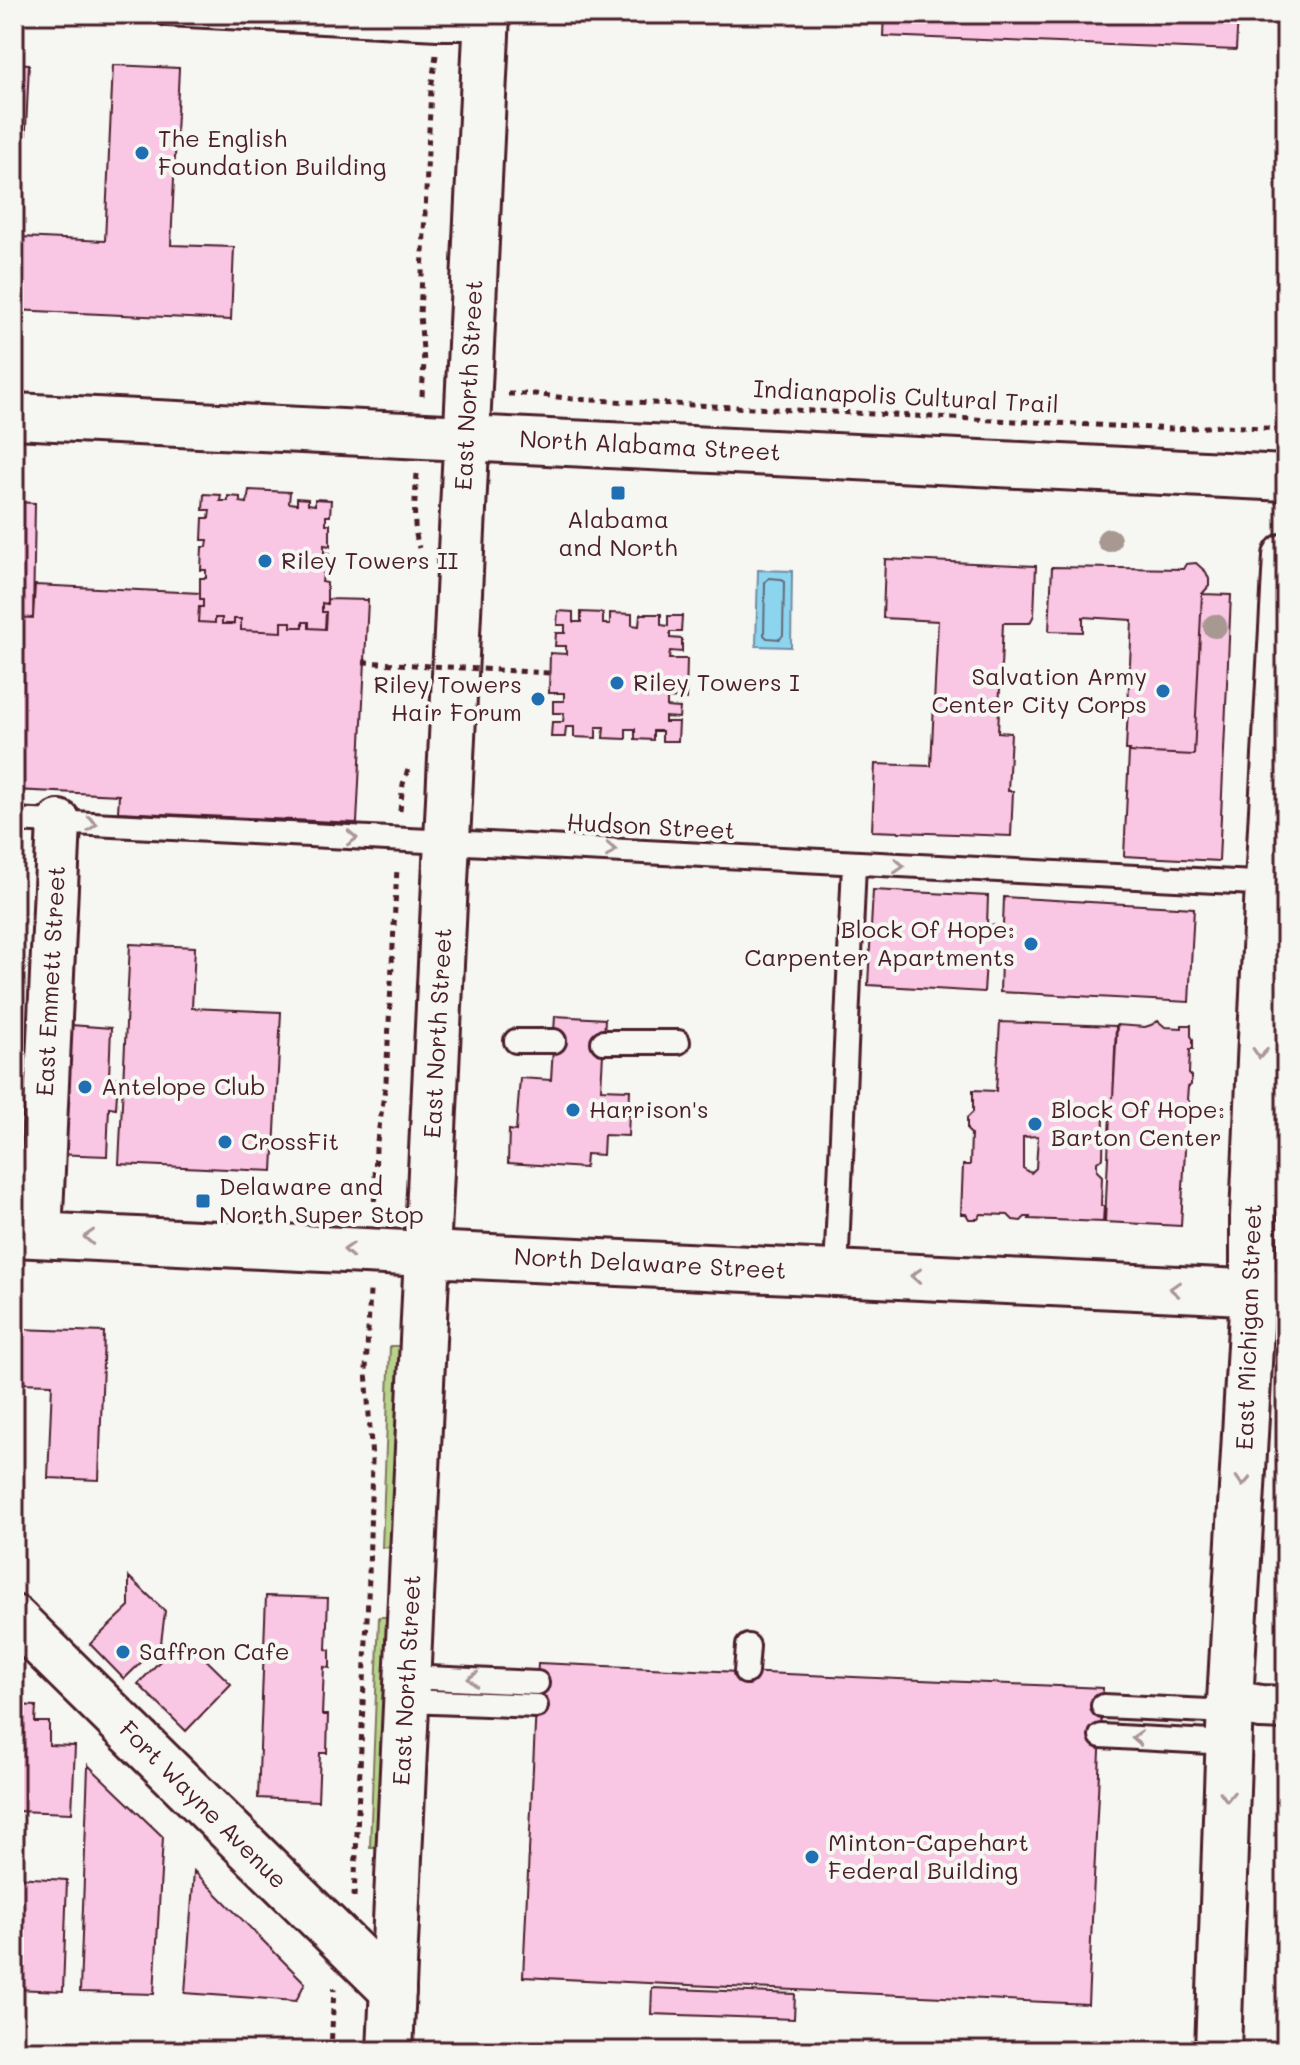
<svg xmlns="http://www.w3.org/2000/svg" width="1300" height="2065" font-family="Mali,sans-serif">
<style>
.green{fill:#b8d38b;stroke:#81795b;stroke-width:2}
.water{fill:#8dd5ef;stroke:#728ca1;stroke-width:2}
.lines{fill:none;stroke-linecap:round;stroke-linejoin:round}
.shore{stroke:#656879;stroke-width:2}
.building{fill:#f9c6e4;stroke:#4a1f2b;stroke-width:2;fill-rule:evenodd}
.lane-casing{stroke:#4a1f2b;stroke-width:28}
.street-casing{stroke:#4a1f2b;stroke-width:48}
.secondary-casing{stroke:#4a1f2b;stroke-width:50}
.primary-casing{stroke:#4a1f2b;stroke-width:50}
.path{stroke:#4a1f2b;stroke-width:5;stroke-dasharray:6 6;stroke-linecap:butt}
.lane{stroke:#f6f6f2;stroke-width:22}
.street{stroke:#f6f6f2;stroke-width:42}
.secondary{stroke:#f6f6f2;stroke-width:44}
.primary{stroke:#f6f6f2;stroke-width:44}
.path-bridge{stroke:#4a1f2b;stroke-width:5;stroke-dasharray:6 6;stroke-linecap:butt}
.tree{fill:#a79892}
.oneway{stroke:#a99598}
.poi-dot{fill:#1f6fb2;stroke:#f6f6f2;stroke-width:3}
.labels{text-anchor:middle;stroke-width:8;stroke-linejoin:round;paint-order:stroke}
.poi-label{font-size:24px;fill:#4a1f2b;stroke:#f6f6f2;text-anchor:start}
.street-label{font-size:24px;fill:#4a1f2b;stroke:#f6f6f2}
</style>
<rect width="100%" height="100%" fill="#f6f6f2"/>
<filter id="ink" filterUnits="userSpaceOnUse"><feTurbulence type="fractalNoise" baseFrequency=".0125" numOctaves="2"/><feDisplacementMap in="SourceGraphic" scale="16" xChannelSelector="R" yChannelSelector="G"/><feConvolveMatrix kernelMatrix="1 2 1 2 8 2 1 2 1" color-interpolation-filters="sRGB"/></filter>
<g filter="url(#ink)">
<path class="green" d="M390 1346H400L392 1548 382 1547Z
M379 1617H390L380 1847H370Z"/>
<path class="water" d="M758 570 792 571 791 647 756 646Z"/>
<g class="lines">
<path class="shore" d="M769 578 781 579 784 582 783 635 780 639 767 638 764 635 765 582Z"/>
</g>
<path class="building" d="M884 14H1238L1236 50 883 36Z
M14 63 29 64 21 237 105 241 113 65 179 68 171 245 234 247 231 320 14 310Z
M249 490 290 492 289 503 297 504V498L308 499V504L315 505V499L331 500 330 516H326V524H330V546L324 545V553H329L328 574H323L322 582 327 583V604L322 603V612H326L325 629 309 628V622H303V627H291V622H282V632L241 630V619H234V624H222V618H215V623L198 622 199 607H203V599H200V578H206V570H201L202 547H207L208 540H202L203 518H209L210 510H203L204 494 221 495 220 501H228V496L240 497V502L247 503Z
M14 502 35 503 33 618 14 617Z
M885 559 1036 566 1034 615 1030 623H1003L998 732 1011 733 1008 791H1013L1011 836 872 831 875 764 931 766 938 621 883 618Z
M1196 563 1206 572 1209 579V586L1202 594 1194 755 1129 752 1130 750H1126L1132 620 1083 617V632L1049 631 1052 567 1183 569 1186 564Z
M35 585 200 593V599H203V607H199L198 622 215 623V618H222V624H234V619H241V630L282 632V622H291V627H303V622H309V628L325 629 326 612H322V603L327 604V599L368 600 357 823 118 812 119 795 14 790V617L33 618Z
M1202 594 1231 595 1219 861 1124 856 1129 752 1194 755Z
M558 611 573 612V622H581V612L603 613V624H610V613L632 614V625L639 626 640 614H661V625L668 626V616H682L681 632H670V638L682 639V652L670 651 669 659H687L686 699 667 698V707L680 708 679 718 665 717V722H679L678 741H662V731H653V740L635 739V729H626V739L603 738 604 727H596V738L574 737V727H566L565 737H551L552 722H563L564 713H553V701H564V693H549L550 653 566 654V646H555L556 633H565V625H557Z
M873 890 988 896 987 925 1003 926 1004 897 1194 908 1189 1002 1000 992 1001 962 986 961 984 992 868 985Z
M130 944 195 947 192 1008 281 1012 273 1171 119 1164Z
M555 1016 605 1019 601 1089 630 1090 628 1136 604 1135 603 1155 586 1154 585 1168 508 1163 509 1130 516 1131 520 1078 551 1080Z
M1158 1021 1165 1027 1182 1028V1025H1191V1036L1193 1039V1049H1190L1189 1074 1191 1076V1085L1188 1087 1187 1099 1189 1101V1110L1187 1112 1181 1226 1105 1222 1110 1114H1104L1103 1158 1097 1162V1171L1102 1176 1101 1206H1104L1103 1222 1029 1219 1030 1217H1025L1021 1221 1013 1220 1008 1215 981 1214 978 1219H969L966 1214H961L963 1165H970L971 1134 967 1130V1118L973 1112V1090L996 1091 1000 1022 1116 1026 1113 1098 1117 1025 1145 1027 1151 1025ZM1038 1136 1036 1168 1031 1173 1023 1168V1137Z
M57 1024 111 1028 109 1077 118 1078 116 1108 109 1107 107 1156 53 1154Z
M19 1329 104 1332 99 1480 48 1478 52 1384 17 1383Z
M129 1577 165 1611 161 1643 124 1679 90 1644 129 1607Z
M266 1596 328 1598 326 1649 330 1650V1668L324 1667 322 1715H328L327 1753H320L318 1801 258 1798Z
M183 1637 231 1684 186 1731 138 1684Z
M538 1663 1103 1688 1088 2004 523 1977Z
M16 1705 36 1706 35 1722H49V1745L75 1746 72 1813 14 1811Z
M88 1765 163 1837 154 1994 80 1992Z
M194 1871 305 1983 296 2001 185 1993Z
M14 1877 67 1880 63 1991 14 1989Z
M1286 1940V2037H1281Z
M652 1988 795 1994 794 2019 651 2014Z"/>
<g class="lines">
<g class="lane-casing">
<path id="lane" d="M167 14 438 28H486
M14 820 1275 884
M516 1041H554
M603 1042H678
M836 1273 854 864
M746 1672 748 1646
M408 1677 537 1683
M407 1701 536 1706
M1103 1706 1230 1712
M1101 1736 1229 1743"/>
</g>
<g class="street-casing">
<path id="street" d="M40 1235 59 822
M1230 1702 1261 1707 1286 1708"/>
</g>
<g class="secondary-casing">
<path id="secondary" d="M14 416 1286 478
M14 1234 427 1254 487 14
M14 1618 393 1991
M1218 2051 1230 1702 1253 1292V1216L1268 883 1286 556"/>
</g>
<g class="primary-casing">
<path id="primary" d="M390 2051 427 1254 1286 1294"/>
</g>
<path class="path" d="M508 394H535L573 399 1174 429 1222 426 1286 429
M422 396 424 362 420 315 431 89 436 55
M417 474C415 499 412 524 419 548
M400 811 403 784 408 770
M374 1213 376 1148 386 1081 397 868
M354 1897 369 1576 372 1460 366 1370 370 1291
M331 2051 334 1988"/>
<use href="#lane" class="lane"/>
<use href="#street" class="street"/>
<use href="#secondary" class="secondary"/>
<use href="#primary" class="primary"/>
<path class="path-bridge" d="M363 662 549 673"/>
</g>
<g class="tree">
<circle cx="1109" cy="540" r="12"/>
<circle cx="1215" cy="626" r="12"/>
</g>
<defs><path id="oneway-chevron" d="M-2-3.5L2.5 0L-2 3.5" fill="none" stroke-width="1.6" stroke-linecap="round" stroke-linejoin="round" transform="scale(2)"/></defs>
<g class="oneway">
<use href="#oneway-chevron" transform="translate(92 824) rotate(3)"/>
<use href="#oneway-chevron" transform="translate(352 838) rotate(3)"/>
<use href="#oneway-chevron" transform="translate(611 850) rotate(3)"/>
<use href="#oneway-chevron" transform="translate(899 866) rotate(3)"/>
<use href="#oneway-chevron" transform="translate(1260 1053) rotate(93)"/>
<use href="#oneway-chevron" transform="translate(89 1237) rotate(-177)"/>
<use href="#oneway-chevron" transform="translate(349 1250) rotate(-177)"/>
<use href="#oneway-chevron" transform="translate(916 1276) rotate(-177)"/>
<use href="#oneway-chevron" transform="translate(1175 1289) rotate(-177)"/>
<use href="#oneway-chevron" transform="translate(1243 1481) rotate(93)"/>
<use href="#oneway-chevron" transform="translate(473 1679) rotate(-177)"/>
<use href="#oneway-chevron" transform="translate(1137 1738) rotate(-177)"/>
<use href="#oneway-chevron" transform="translate(1227 1796) rotate(92)"/>
</g>
</g>
<g class="poi-dot">
<circle cx="142" cy="153" r="8"/>
<rect x="610" y="485" width="16" height="16" rx="4"/>
<circle cx="265" cy="561" r="8"/>
<circle cx="617" cy="683" r="8"/>
<circle cx="1163" cy="691" r="8"/>
<circle cx="538" cy="699" r="8"/>
<circle cx="1031" cy="944" r="8"/>
<circle cx="85" cy="1087" r="8"/>
<circle cx="573" cy="1110" r="8"/>
<circle cx="1035" cy="1124" r="8"/>
<circle cx="225" cy="1142" r="8"/>
<rect x="195" y="1193" width="16" height="16" rx="4"/>
<circle cx="123" cy="1652" r="8"/>
<circle cx="812" cy="1857" r="8"/>
</g>
<g class="labels">
<g class="poi-label">
<text x="158" y="147">The English<tspan x="158" dy="28">Foundation Building</tspan></text>
<text x="618" y="528" text-anchor="middle">Alabama<tspan x="618" dy="28">and North</tspan></text>
<text x="281" y="569">Riley Towers II</text>
<text x="1147" y="685" text-anchor="end">Salvation Army<tspan x="1147" dy="28">Center City Corps</tspan></text>
<text x="633" y="691">Riley Towers I</text>
<text x="522" y="693" text-anchor="end">Riley Towers<tspan x="522" dy="28">Hair Forum</tspan></text>
<text x="1015" y="938" text-anchor="end">Block Of Hope:<tspan x="1015" dy="28">Carpenter Apartments</tspan></text>
<text x="101" y="1095">Antelope Club</text>
<text x="589" y="1118">Harrison's</text>
<text x="1051" y="1118">Block Of Hope:<tspan x="1051" dy="28">Barton Center</tspan></text>
<text x="241" y="1150">CrossFit</text>
<text x="219" y="1195">Delaware and<tspan x="219" dy="28">North Super Stop</tspan></text>
<text x="139" y="1660">Saffron Cafe</text>
<text x="828" y="1851">Minton-Capehart<tspan x="828" dy="28">Federal Building</tspan></text>
</g>
<g class="street-label">
<text transform="translate(469 385) rotate(-87)" y="8">East North Street</text>
<text transform="translate(906 397) rotate(3)" y="8">Indianapolis Cultural Trail</text>
<text transform="translate(650 446) rotate(3)" y="8">North Alabama Street</text>
<text transform="translate(651 827) rotate(3)" y="8">Hudson Street</text>
<text transform="translate(51 981) rotate(-87)" y="8">East Emmett Street</text>
<text transform="translate(438 1033) rotate(-87)" y="8">East North Street</text>
<text transform="translate(650 1264) rotate(3)" y="8">North Delaware Street</text>
<text transform="translate(1249 1327) rotate(-88)" y="8">East Michigan Street</text>
<text transform="translate(407 1680) rotate(-87)" y="8">East North Street</text>
<text transform="translate(203 1805) rotate(45)" y="8">Fort Wayne Avenue</text>
</g>
</g>
<rect width="1300" height="2065" fill="none" stroke="#f6f6f2" stroke-width="48"/>
<rect x="24" y="24" width="1252" height="2017" fill="none" stroke="#4a1f2b" stroke-width="3" filter="url(#ink)"/>
</svg>
